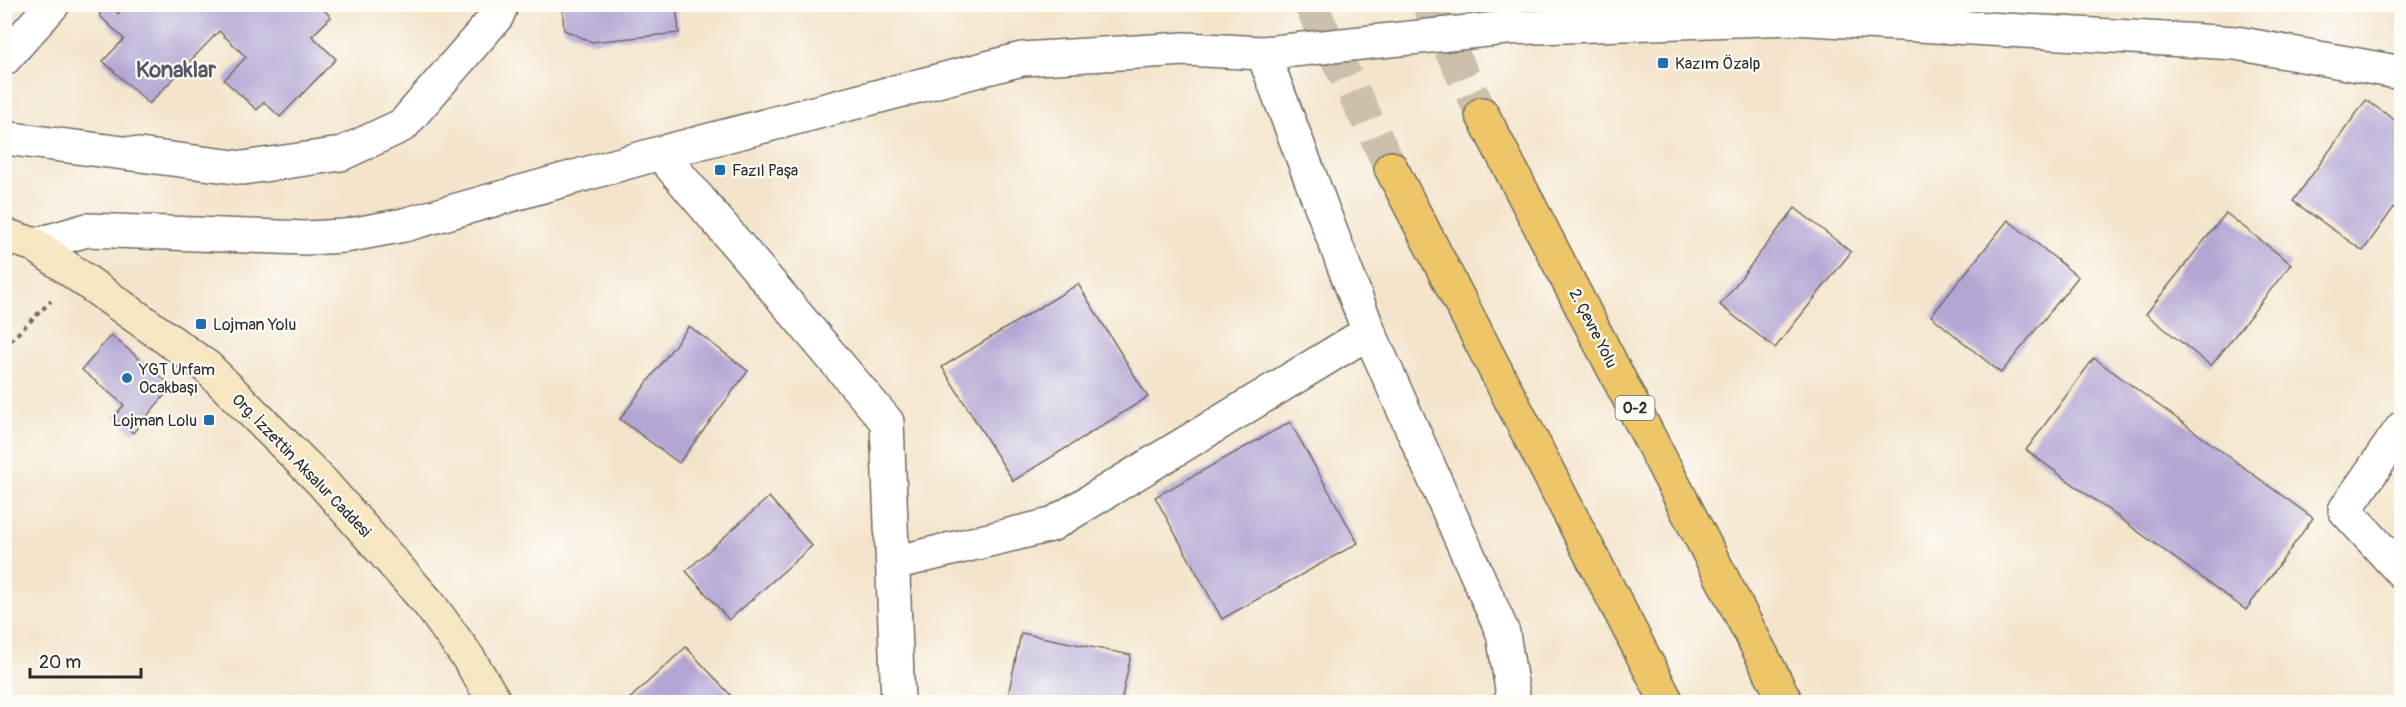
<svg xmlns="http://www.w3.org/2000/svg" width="2406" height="707" font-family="Pangolin,sans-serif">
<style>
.building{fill:#b3a6d4}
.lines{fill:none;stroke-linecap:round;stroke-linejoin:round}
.highway-tunnel{stroke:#ccbfab;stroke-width:33;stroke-dasharray:33 16;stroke-linecap:butt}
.street-casing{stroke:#716c63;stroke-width:36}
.secondary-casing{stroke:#716c63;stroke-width:36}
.highway-casing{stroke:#716c63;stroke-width:36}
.path{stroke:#716c63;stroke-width:4;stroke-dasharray:4.5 4.5;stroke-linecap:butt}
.street{stroke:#fff;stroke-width:33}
.secondary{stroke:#f7e8c3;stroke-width:33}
.highway{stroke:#ecc669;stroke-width:33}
.poi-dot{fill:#1f6fb2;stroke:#fdfcf7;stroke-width:2}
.labels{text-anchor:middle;stroke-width:4.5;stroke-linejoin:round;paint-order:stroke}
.shield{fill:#fdfcf7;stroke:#6a6a68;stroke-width:1.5}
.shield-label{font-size:15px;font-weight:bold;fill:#2b2b2b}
.poi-label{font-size:16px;fill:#2b2b2b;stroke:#fdfcf7;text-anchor:start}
.street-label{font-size:16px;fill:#2b2b2b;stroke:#fdfcf7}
.district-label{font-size:22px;font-weight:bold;fill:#5b5666;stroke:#fdfcf7}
</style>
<rect width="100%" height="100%" fill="#fdfcf7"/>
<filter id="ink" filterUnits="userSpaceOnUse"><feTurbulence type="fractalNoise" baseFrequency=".0167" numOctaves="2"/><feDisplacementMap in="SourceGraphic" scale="12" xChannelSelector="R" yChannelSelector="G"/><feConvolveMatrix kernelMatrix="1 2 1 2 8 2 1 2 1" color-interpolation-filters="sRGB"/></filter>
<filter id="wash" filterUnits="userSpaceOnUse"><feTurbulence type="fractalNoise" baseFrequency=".008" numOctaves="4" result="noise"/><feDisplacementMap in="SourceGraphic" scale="24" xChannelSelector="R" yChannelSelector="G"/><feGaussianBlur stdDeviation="1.35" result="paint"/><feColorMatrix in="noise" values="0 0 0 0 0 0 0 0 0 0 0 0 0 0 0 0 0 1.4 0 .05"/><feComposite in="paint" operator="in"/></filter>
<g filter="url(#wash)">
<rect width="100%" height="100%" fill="#f4e4cb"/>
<g id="blocks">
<path class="building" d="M128 4H318L331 17 312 36 336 59 280 117 264 102 257 110 224 80 246 57 219 31 149 104 103 61 124 39 99 15 109 5 118 14Z
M562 4H676L679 33 592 42 564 30Z
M2366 100 2402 125V196L2363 251 2293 201Z
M1795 208 1851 252 1775 348 1720 305Z
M2226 213 2291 264 2211 366 2146 314Z
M2008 220 2078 277 2001 373 1931 316Z
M1078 284 1148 397 1013 481 942 367Z
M689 326 748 371 679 463 620 419Z
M111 335 172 386 133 433 114 417 124 405 82 370Z
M2094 358 2313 518 2246 610 2026 450Z
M1290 422 1358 543 1222 619 1155 497Z
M769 497 812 546 729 620 686 571Z
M1021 633 1131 655 1121 702 1007 701Z
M686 647 735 700 733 702H626Z"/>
</g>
</g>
<g filter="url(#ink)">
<use href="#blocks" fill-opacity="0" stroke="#716c63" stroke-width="1.5"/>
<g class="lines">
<path class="highway-tunnel" d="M1310 4 1391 168
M1428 4 1482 114"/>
<g class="street-casing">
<path id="street" d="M1263 53 1369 332 1503 633 1514 702
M4 59 53 4
M4 138 243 168 341 154 403 125 497 16 502 4
M660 153 887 422 898 702
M35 245 87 230 305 238 345 236 404 225 660 153 1022 59 1185 49 1263 53 1507 28 1793 18 2236 43 2402 73
M2402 428 2345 510 2402 572
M894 563 1051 525 1369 332"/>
</g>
<g class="secondary-casing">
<path id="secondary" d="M4 235 35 245 207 367 322 482 430 605 469 659 495 702"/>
</g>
<g class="highway-casing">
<path id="highway" d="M1482 114 1786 702
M1391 168 1667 702"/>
</g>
<path class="path" d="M4 347 51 301"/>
<use href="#street" class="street"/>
<use href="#secondary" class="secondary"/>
<use href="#highway" class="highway"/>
</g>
</g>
<g class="poi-dot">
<rect x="1657" y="57" width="12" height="12" rx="3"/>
<rect x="714" y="164" width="12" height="12" rx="3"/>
<rect x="195" y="318" width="12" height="12" rx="3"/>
<circle cx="127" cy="378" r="6"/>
<rect x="203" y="414" width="12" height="12" rx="3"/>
</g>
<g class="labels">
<rect class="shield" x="1615.5" y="396" width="39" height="24" rx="4.5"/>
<g class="shield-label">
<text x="1635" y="413">O-2</text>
</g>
<g class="poi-label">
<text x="1675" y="69">Kazım Özalp</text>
<text x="732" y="176">Fazıl Paşa</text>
<text x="213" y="330">Lojman Yolu</text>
<text x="139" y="375">YGT Urfam<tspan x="139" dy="18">Ocakbaşı</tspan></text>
<text x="197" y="426" text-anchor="end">Lojman Lolu</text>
</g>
<g class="street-label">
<text transform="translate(1594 328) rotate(63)" y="6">2. Çevre Yolu</text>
<text transform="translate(302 465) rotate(46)" y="6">Org. İzzettin Aksalur Caddesi</text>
</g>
<g class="district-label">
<text x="176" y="77">Konaklar</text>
</g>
</g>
<rect width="2406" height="707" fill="none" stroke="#fdfcf7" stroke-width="24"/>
<path d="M30 668v9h111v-9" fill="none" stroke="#2b2b2b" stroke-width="3"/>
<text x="39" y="668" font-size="18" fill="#2b2b2b" stroke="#fdfcf7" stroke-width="4.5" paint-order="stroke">20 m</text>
</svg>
